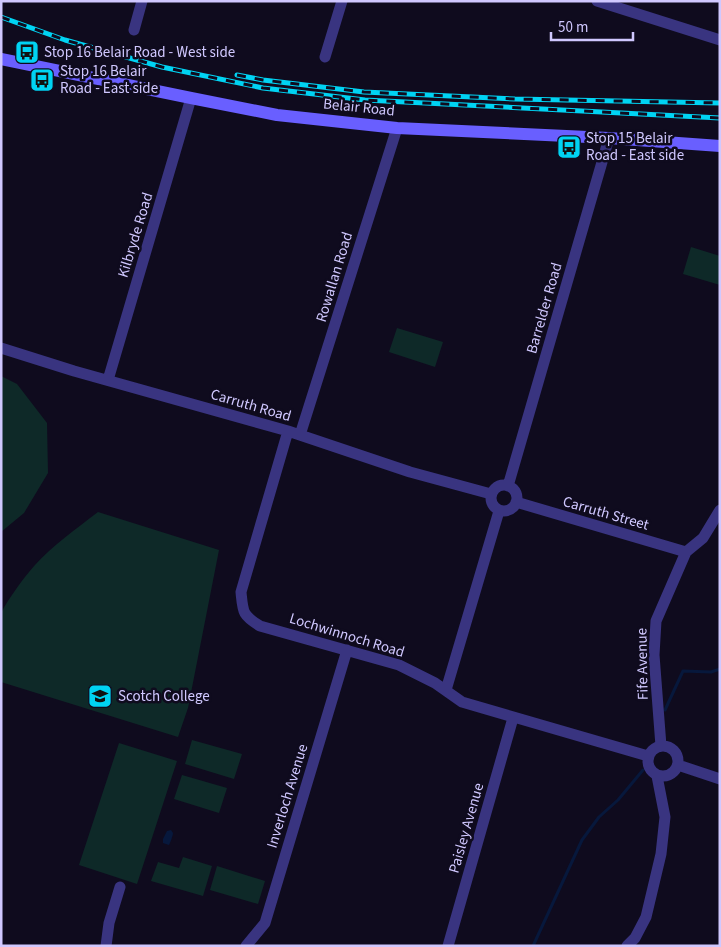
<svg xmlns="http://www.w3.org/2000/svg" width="721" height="947" font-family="'Source Sans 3',sans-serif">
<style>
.green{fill:#0e2928}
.water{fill:#07183c}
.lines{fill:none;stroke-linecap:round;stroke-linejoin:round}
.stream{stroke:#07183c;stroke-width:3}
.street{stroke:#393480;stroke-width:11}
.secondary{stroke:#695fff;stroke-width:12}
.rail-casing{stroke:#00d3f3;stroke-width:5}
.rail{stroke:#0f0b1e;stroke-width:3;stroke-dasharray:9;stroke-linecap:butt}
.labels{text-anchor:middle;stroke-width:5;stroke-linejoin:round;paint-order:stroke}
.poi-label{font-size:15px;fill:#d0c8ff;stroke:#0f0b1e;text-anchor:start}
.street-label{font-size:15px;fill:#d0c8ff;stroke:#0f0b1e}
</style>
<rect width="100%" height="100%" fill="#0f0b1e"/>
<path class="green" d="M691 247 720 256V285L683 274Z
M397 328 443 342 435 367 389 352Z
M1 376 17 384 47 423 48 473 24 513 1 532Z
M98 512 219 550 188 708 178 737 1 682V613C9 598 24 577 35 565 53 545 76 529 98 512Z
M192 740 242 754 234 779 185 764Z
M119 743 177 761 137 884 79 865Z
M182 775 227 788 219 813 174 799Z
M183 857 212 866 203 896 151 881 158 862 179 868Z
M217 866 265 881 258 904 210 890Z"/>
<path class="water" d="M171 830 173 833C173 836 170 843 169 845L163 843V839L167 831Z"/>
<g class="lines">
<path class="stream" d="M665 710 683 671 711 672 720 669
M533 946 582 840 599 817 618 800 643 770"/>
<path class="street" d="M597 1 720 40
M134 30 142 1
M325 57 342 1
M1 348 74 371 288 431 410 472 491 494
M108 380 191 98
M288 431 241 592C243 612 242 615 260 626L399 665 435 683 462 702 648 756
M300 435 397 128
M491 498a13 13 0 1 1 26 0a13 13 0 1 1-26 0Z
M508 486 609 138
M516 502 686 552
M446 690 499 511
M648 761a15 15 0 1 1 30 0a15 15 0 1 1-30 0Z
M661 746 654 655 656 621 686 552 703 538 720 510
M678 765 720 779
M106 946 109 923 120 887
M246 946 265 923 347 650
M448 946 513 718
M627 946 635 938 646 917 661 854 665 817 657 776"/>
<path class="secondary" d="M1 59 191 98 277 115 397 128 609 138 720 146"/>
<g class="rail-casing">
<path id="rail" d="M1 17 65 40 162 67 263 88 365 100 720 118
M237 75 263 80 364 92 515 99 720 103"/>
</g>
<use href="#rail" class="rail"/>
</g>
<defs>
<g id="bus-square" transform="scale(1.25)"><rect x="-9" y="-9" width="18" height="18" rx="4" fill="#00d3f3" stroke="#0f0b1e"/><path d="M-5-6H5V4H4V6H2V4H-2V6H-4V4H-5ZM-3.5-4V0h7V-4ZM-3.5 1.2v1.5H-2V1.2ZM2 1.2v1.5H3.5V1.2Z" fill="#111"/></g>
<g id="university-square" transform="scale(1.25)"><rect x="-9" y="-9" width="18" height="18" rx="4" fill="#00d3f3" stroke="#0f0b1e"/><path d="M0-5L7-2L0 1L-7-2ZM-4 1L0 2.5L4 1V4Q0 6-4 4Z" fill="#111"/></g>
</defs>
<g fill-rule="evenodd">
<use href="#bus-square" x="27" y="52"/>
<use href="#bus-square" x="42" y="80"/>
<use href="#bus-square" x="569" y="147"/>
<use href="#university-square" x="100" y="696"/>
</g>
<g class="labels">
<g class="poi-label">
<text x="44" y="57">Stop 16 Belair Road - West side</text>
<text x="60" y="76">Stop 16 Belair<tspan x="60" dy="17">Road - East side</tspan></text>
<text x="586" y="143">Stop 15 Belair<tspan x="586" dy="17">Road - East side</tspan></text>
<text x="118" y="701">Scotch College</text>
</g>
<g class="street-label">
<text transform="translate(359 107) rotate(6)" y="5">Belair Road</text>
<text transform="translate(135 235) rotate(-73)" y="5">Kilbryde Road</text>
<text transform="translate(334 277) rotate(-73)" y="5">Rowallan Road</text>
<text transform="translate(544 308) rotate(-74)" y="5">Barrelder Road</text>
<text transform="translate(251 405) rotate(16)" y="5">Carruth Road</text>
<text transform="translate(606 513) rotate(16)" y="5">Carruth Street</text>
<text transform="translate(347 635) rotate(17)" y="5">Lochwinnoch Road</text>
<text transform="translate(642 664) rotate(-91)" y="5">Fife Avenue</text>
<text transform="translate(287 796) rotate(-73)" y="5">Inverloch Avenue</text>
<text transform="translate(466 828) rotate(-74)" y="5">Paisley Avenue</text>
</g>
</g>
<rect width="721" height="947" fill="none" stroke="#d0c8ff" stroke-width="5"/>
<path d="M551 32v8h82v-8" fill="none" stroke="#d0c8ff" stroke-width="2.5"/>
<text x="558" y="32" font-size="15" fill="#d0c8ff" stroke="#0f0b1e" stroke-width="4" paint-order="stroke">50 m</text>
</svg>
